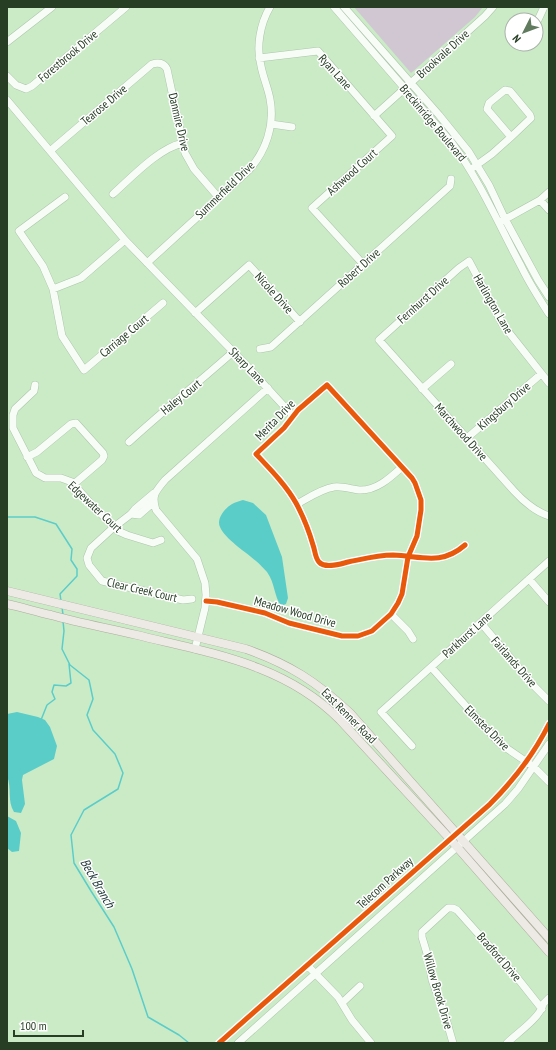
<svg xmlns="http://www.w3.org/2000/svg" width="556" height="1050" font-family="'PT Sans Narrow',sans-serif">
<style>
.green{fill:#d0c7d3}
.water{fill:#5bcdc9}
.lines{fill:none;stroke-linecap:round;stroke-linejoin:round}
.stream{stroke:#5bcdc9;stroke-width:1.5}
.minor-casing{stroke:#acc6a9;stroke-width:8}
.major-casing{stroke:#acae9c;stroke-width:9}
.minor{stroke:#f7fcf7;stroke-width:7}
.major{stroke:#ede9e4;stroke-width:8}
.cycleway-casing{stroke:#fff;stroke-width:8}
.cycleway{stroke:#e8590c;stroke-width:5}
.labels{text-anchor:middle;stroke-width:3;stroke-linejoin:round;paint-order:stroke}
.street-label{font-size:12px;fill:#273e25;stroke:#fff}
.water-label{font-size:13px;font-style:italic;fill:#223a3b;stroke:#fff}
</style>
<rect width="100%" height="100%" fill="#cbebc7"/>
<path class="green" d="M354 7H483L475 17 411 73Z"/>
<path class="water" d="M243 500 253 503 266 515 282 557 288 598 286 604 281 606C274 596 275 583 267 572 263 568 260 564 256 561 247 553 224 538 220 527 216 519 225 508 232 504 235 502 240 501 243 500Z
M17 712 38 717 45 720 50 727 57 746 54 759 23 775 22 780 25 804 21 813 14 812C7 801 12 788 7 776V714Z
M7 816 16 821 21 833 19 851 12 852 7 848Z"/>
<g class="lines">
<path class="stream" d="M7 517H35L56 524 72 549 71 560 77 569V576L60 594 61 601
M62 607 63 615
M63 621 64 631 62 649 70 665 89 680 93 699 87 715 93 730 115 754 123 773 118 789 84 810 71 835 74 863 91 891 114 927 132 969 148 1017 179 1035 189 1043
M41 720 47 705 55 699 52 692 54 685 66 686 71 683 69 664"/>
<g class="minor-casing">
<path id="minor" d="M334 7 452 143C480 181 499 225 521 266 529 283 539 298 549 314
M344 7 439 115 469 152 489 185 505 219 538 280 549 297
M538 20 544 7
M7 42 52 7
M259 58 318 51 392 136 312 208 363 264
M7 76 16 85 26 89 32 86 126 7
M505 90 510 91 530 115 531 118 511 137 487 109 489 103Z
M7 100 125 240 249 368 293 416
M374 116 485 16 493 7
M271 124 292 127
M50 151 152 64C159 62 164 63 167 69L185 153 194 169 219 198
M474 167 492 154 511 137
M113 194C132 177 159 148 183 143
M65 197 19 231 43 266 53 289 62 336 84 370 163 303
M540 200 549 210
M502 221 540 200 549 192
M147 263 249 170C266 151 275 125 270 99 268 88 263 77 261 66 256 47 260 24 270 7
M53 289 81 278 125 240
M195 313 249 265 300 322
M260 349 271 347 450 186 451 179
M549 383 503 325 469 261 459 268 379 340 514 491C524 502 534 511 549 516
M35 385 34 391 15 409 13 415V428L36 473 45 478H61L72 482 92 505 118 531 127 535 153 543 161 540
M422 389 451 364
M467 438 541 374
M129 442C163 411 199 382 233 352
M27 457 37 452 71 424 76 423 103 453 104 456 102 460 74 484
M154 493 135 509 131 514 114 527 91 548 87 558 89 565 102 581 183 600 192 599
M297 504C308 498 321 489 334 487 342 486 351 489 359 490 376 491 390 478 402 467
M131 514 139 515 154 502
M529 579 549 602
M206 601 217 602 265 613 289 623 342 636H358L372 631 391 614 398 603 402 594 408 557 417 536 421 510V500L415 483 412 478 327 385 298 410 284 428 256 454C270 469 286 485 296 503 303 516 309 531 313 545 315 550 315 558 319 562 325 569 340 564 348 562 363 559 378 555 393 555 421 556 441 566 465 545
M391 614 408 631 413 639
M481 623 535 687 549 701
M195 649 205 608 206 595 205 583 197 559 156 510C151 495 156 491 165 480L268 388
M431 667 499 743 534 767 549 782
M412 746 381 712 549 561
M307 965 338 997 352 1020 371 1043
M342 1003 360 986
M219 1043 490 804C514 780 534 754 549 724
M238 1043 505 804 518 789 549 744
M453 1043 444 1012 432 980 428 957 422 937V932L448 908H453L457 910 515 975 542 1009
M507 1043C516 1034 541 1017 543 1004L549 998"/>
</g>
<g class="major-casing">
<path id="major" d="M7 591 246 649C289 664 317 682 350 713L549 938
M7 604C22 607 36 612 51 615 79 623 108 628 137 635 210 653 285 664 340 720L450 839 549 952"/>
</g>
<use href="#minor" class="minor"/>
<use href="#major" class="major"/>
<g class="cycleway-casing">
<path id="cycleway" d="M206 601 217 602 265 613 289 623 342 636H358L372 631 391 614 398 603 402 594 408 557 417 536 421 510V500L415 483 412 478 327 385 298 410 284 428 256 454C270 469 286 485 296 503 303 516 309 531 313 545 315 550 315 558 319 562 325 569 340 564 348 562 363 559 378 555 393 555 421 556 441 566 465 545
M219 1043 490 804C514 780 534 754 549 724"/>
</g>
<use href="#cycleway" class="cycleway"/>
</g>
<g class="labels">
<g class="street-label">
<text transform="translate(443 54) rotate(-42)" y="4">Brookvale Drive</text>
<text transform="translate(68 56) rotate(-40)" y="4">Forestbrook Drive</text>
<text transform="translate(335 72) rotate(48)" y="4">Ryan Lane</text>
<text transform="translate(104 105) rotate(-40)" y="4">Tearose Drive</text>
<text transform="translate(179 122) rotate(77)" y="4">Danmire Drive</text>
<text transform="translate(433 123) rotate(50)" y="4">Breckinridge Boulevard</text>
<text transform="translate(352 172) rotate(-42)" y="4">Ashwood Court</text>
<text transform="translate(225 190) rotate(-44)" y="4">Summerfield Drive</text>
<text transform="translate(359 268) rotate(-42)" y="4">Robert Drive</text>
<text transform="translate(274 293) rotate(48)" y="4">Nicole Drive</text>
<text transform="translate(423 300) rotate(-42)" y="4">Fernhurst Drive</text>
<text transform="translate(493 304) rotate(60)" y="4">Harlington Lane</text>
<text transform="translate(124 336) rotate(-40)" y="4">Carriage Court</text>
<text transform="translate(247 366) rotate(46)" y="4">Sharp Lane</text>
<text transform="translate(181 397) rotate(-39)" y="4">Haley Court</text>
<text transform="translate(504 406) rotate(-41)" y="4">Kingsbury Drive</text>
<text transform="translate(275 420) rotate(-46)" y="4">Merita Drive</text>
<text transform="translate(461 432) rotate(48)" y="4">Marchwood Drive</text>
<text transform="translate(95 507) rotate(43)" y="4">Edgewater Court</text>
<text transform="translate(142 590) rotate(13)" y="4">Clear Creek Court</text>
<text transform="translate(295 612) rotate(16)" y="4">Meadow Wood Drive</text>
<text transform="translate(467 635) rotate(-42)" y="4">Parkhurst Lane</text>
<text transform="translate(514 662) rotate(49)" y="4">Fairlands Drive</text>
<text transform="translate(349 716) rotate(45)" y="4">East Renner Road</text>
<text transform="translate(487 728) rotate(45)" y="4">Elmsted Drive</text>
<text transform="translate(385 883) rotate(-42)" y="4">Telecom Parkway</text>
<text transform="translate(499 957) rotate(49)" y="4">Bradford Drive</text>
<text transform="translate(438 991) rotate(74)" y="4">Willow Brook Drive</text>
</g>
<g class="water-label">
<text transform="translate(98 883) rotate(60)" y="5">Beck Branch</text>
</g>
</g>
<rect width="556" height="1050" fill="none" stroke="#273e25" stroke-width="16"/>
<g transform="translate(524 32) rotate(228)"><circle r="19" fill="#ffffff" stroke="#a9b2a8"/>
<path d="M0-3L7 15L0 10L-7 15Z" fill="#607b5e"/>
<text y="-6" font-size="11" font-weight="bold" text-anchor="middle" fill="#273e25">N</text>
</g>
<path d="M14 1030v6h69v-6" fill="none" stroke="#273e25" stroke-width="2"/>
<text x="20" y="1030" font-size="12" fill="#273e25" stroke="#ffffff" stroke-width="3" paint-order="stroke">100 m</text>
</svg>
